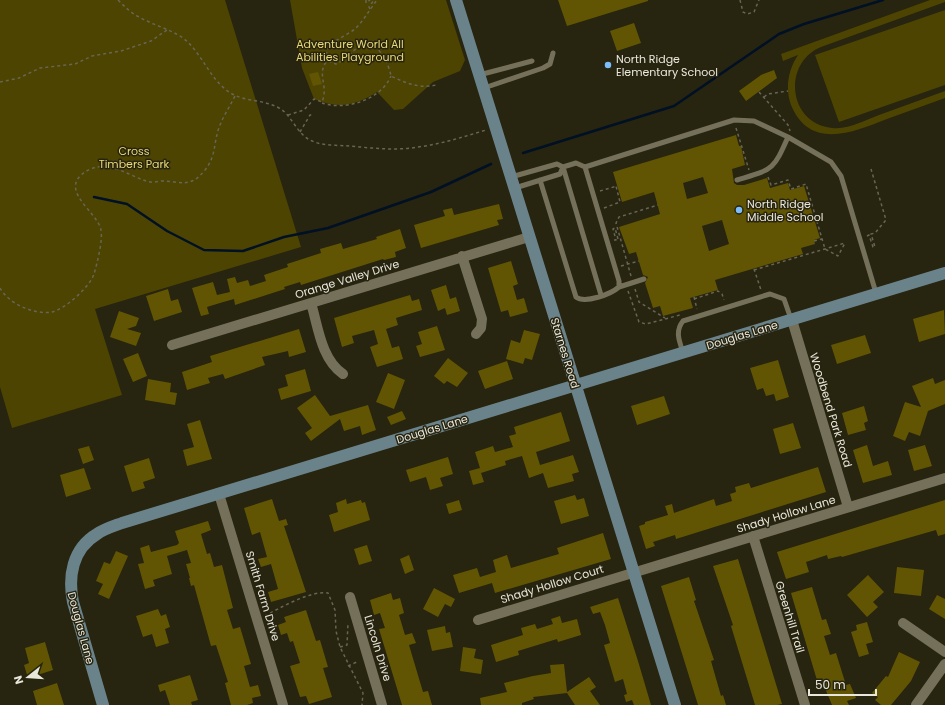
<svg xmlns="http://www.w3.org/2000/svg" width="945" height="705" font-family="Poppins,sans-serif">
<style>
.park{fill:#4d4402}
.lines{fill:none;stroke-linecap:round;stroke-linejoin:round}
.stream{stroke:#001025;stroke-width:2.5}
.building{fill:#615503;fill-rule:evenodd}
.path{stroke:#676553;stroke-width:1.5;stroke-dasharray:3 3;stroke-linecap:butt}
.lane{stroke:#74705a;stroke-width:5}
.street{stroke:#74705a;stroke-width:10}
.secondary{stroke:#6a838a;stroke-width:12}
.poi-dot{fill:#7bbef9;stroke:#272410;stroke-width:1.5}
.labels{text-anchor:middle;stroke-width:3;stroke-linejoin:round;paint-order:stroke}
.park-label{font-size:11px;fill:#e9d876;stroke:#272410}
.poi-label{font-size:11px;fill:#e9e7db;stroke:#272410;text-anchor:start}
.street-label{font-size:11px;fill:#e9e7db;stroke:#272410}
</style>
<rect width="100%" height="100%" fill="#272410"/>
<path class="park" d="M0 0H225L301 247 95 309 122 395 12 428 0 387Z
M290 0H446L465 60 460 71 433 82 403 109 394 110 377 92C356 106 337 109 314 99L302 68Z
M930 0H945V2L821 47C782 63 788 124 832 128 848 130 865 120 879 115 901 107 923 99 945 91V98C926 105 906 112 887 119 854 132 810 151 791 105 785 88 788 70 798 55L783 61 781 54Z
M945 10V85L839 122 815 55Z"/>
<g class="lines">
<path class="stream" d="M523 153 674 106 779 34 804 24 883 0
M94 197 127 204 167 231 204 250 243 251 284 237 328 228 431 192 491 164"/>
</g>
<path class="building" d="M558 0H648V1L567 26Z
M634 23 641 43 617 51 610 31Z
M774 70 777 78 746 101 739 91 761 75Z
M318 72 322 84 313 86 309 74Z
M736 135 739 146H741L745 165 732 169 734 183 737 185H744L767 178 770 188 788 183 790 190 804 186 820 238 814 240 815 244 801 248 803 254 715 280 718 290 690 298 693 308 663 316 660 306 653 308 645 283 648 277 643 275 636 252 629 254 619 227 660 214 654 192 622 202 613 172ZM703 177 708 193 687 199 683 183ZM722 220 729 244 709 251 702 226Z
M499 204 503 219 497 220 499 225 421 248 414 225 445 216 443 210 452 208 454 215Z
M400 229 406 248 395 252 396 257 384 260 383 259 301 285 300 282 284 287 285 289 235 305 234 299 220 303 207 307 209 314 201 316 192 288 213 282 217 295 230 292 227 279 235 277 237 283 248 280 250 286 266 281 264 275 288 267 287 264 321 253 320 249 341 243 343 249 377 239 376 237Z
M511 261 518 284 513 286 517 300 524 298 528 312 510 317 508 310 501 312 488 268Z
M446 285 450 299 456 297 460 311 447 315 445 308 438 311 431 290Z
M168 289 171 301 178 299 182 312 154 321 146 296Z
M410 295 412 301 419 299 422 310 396 318 398 325 386 329 392 348 399 346 403 359 377 367 370 347 378 344 374 330 352 336 354 343 342 347 334 318Z
M944 310 945 334 919 342 913 319Z
M119 311 139 318 136 326 127 329 141 333 136 346 110 337Z
M437 326 445 350 420 357 416 346 422 344 418 332Z
M299 329 306 352 289 357 288 351 262 357 265 365 225 379 223 374 208 378 210 383 187 390 182 372 212 362 210 356Z
M524 330 540 334 532 360 525 358 523 364 506 359 511 340 520 343Z
M865 335 871 353 837 364 831 345Z
M138 353 147 376 133 382 123 359Z
M448 358 468 373 457 387 447 381 444 384 434 376Z
M778 360 789 397 776 401 774 394 766 396 763 388 757 390 750 368Z
M507 361 513 379 485 389 478 371Z
M305 369 311 391 281 400 278 389 288 386 285 375Z
M388 373 405 380 394 409 376 402Z
M933 378 935 384 945 380V404L928 411 920 436 909 432 905 441 893 436 905 402 921 407 912 386Z
M148 379 171 383 170 392 177 393 175 405 145 400Z
M315 395 330 416 368 405 376 430 362 435 360 426 344 431 340 419 311 441 305 433 312 428 297 408Z
M664 396 670 414 637 425 631 406Z
M864 406 868 421 864 423 866 430 848 435 842 413Z
M402 411 406 419 391 425 387 417Z
M561 412 570 441 536 452 540 465 573 455 579 472 572 474 574 481 548 488 543 473 529 478 522 456 505 461 506 465 481 473 484 482 473 485 469 471 480 468 475 452 493 446 495 452 513 447 509 436 516 434 514 427Z
M200 420 212 459 187 466 183 450 194 447 187 424Z
M793 423 801 448 780 454 773 429Z
M867 445 873 466 888 461 892 475 863 483 853 450Z
M925 445 932 466 914 471 908 450Z
M89 446 94 460 83 464 78 449Z
M448 457 453 474 440 478 443 486 430 490 426 477 410 482 406 470Z
M149 458 155 478 143 482 145 488 132 492 124 466Z
M818 467 826 492 676 539 675 535 653 542 655 546 646 549 639 526 645 524V522L668 515 665 506 672 504 674 513 714 499 716 506 732 501 730 494 736 492 735 487 749 483 751 488Z
M84 468 91 489 66 497 60 475Z
M575 495 577 500 584 498 589 516 561 524 554 501Z
M272 499 279 521 286 519 288 525 284 526 306 592 271 602 268 592 278 589 271 564 261 567 258 559 267 557 260 532 252 535 244 508Z
M346 499 347 504 361 500 362 503 365 502 370 520 334 532 329 515 338 512 336 503Z
M459 500 462 510 449 514 446 504Z
M945 500V534L938 536 936 530 842 557 841 556 828 559 827 555 806 562 809 572 786 579 777 552Z
M208 521 211 530 201 534 207 554 210 553 214 567 222 565 233 608 227 610 233 629 240 627 243 637 251 664 244 666 250 687 258 685 261 696 252 698 253 703 247 705H231L225 683 228 682 216 645 211 646 194 585 191 586 189 578H190L186 564 191 563 187 550 167 556 172 574 153 580 155 586 145 589 138 564 144 563 140 548 149 545 151 552 177 545 179 543 175 531Z
M603 533 611 559 495 593 492 583 459 593 453 575 477 568 480 577 496 572 493 560 507 555 511 568 559 554 557 548Z
M367 545 372 561 359 565 354 549Z
M116 551 128 556 109 599 98 594 103 584 96 581 104 562 110 564Z
M409 555 414 570 405 574 400 559Z
M738 559 782 704 777 705H755L731 626 733 625 713 566Z
M897 567 924 570 921 596 894 593Z
M868 575 884 592 873 602 878 607 867 617 847 595Z
M689 577 696 600 694 601 714 660 711 661 721 696 723 695 726 705H698L661 586Z
M812 587 822 620 826 619 831 634 824 636 830 655 836 653 846 685 850 684 856 698 847 701 849 705H832L824 686 819 687 791 593Z
M434 588 455 599 451 607 445 604 438 617 423 609Z
M391 593 393 600 400 598 404 613 399 615 405 635 412 633 416 643 409 645 423 692 428 691 432 705H402L379 629 385 628 380 613 374 615 370 600Z
M937 595 945 599V619L929 609Z
M618 598 638 661 651 705H634L632 700 626 702 624 695 627 694 623 679 615 682 604 645 610 643 605 625 600 612 593 614 590 607Z
M158 609 161 616 166 614 170 627 165 629 169 643 156 647 152 634 143 637 136 616Z
M306 610 316 641 320 640 328 667 323 668 332 697 309 704 306 696 300 697 290 666 300 663 293 641 290 642 287 633 281 635 278 625 286 622 284 617Z
M560 616 562 623 577 619 581 635 558 642 557 639 518 651 519 655 496 662 491 645 523 635 521 628 535 624 537 629 553 624 551 619Z
M867 622 873 642 866 644 869 654 859 657 851 632 857 630 856 625Z
M445 626 446 633 450 632 453 647 432 651 427 630Z
M45 642 53 670 28 678 24 665 29 663 25 648Z
M463 647 476 649 474 658 483 660 481 674 460 671Z
M899 652 920 662 911 681 891 705H881L875 700 878 697 872 693 886 676 888 677Z
M564 664 567 692 589 677 596 687 590 691 600 705H575L567 693 533 697 534 699 522 703V705H481L480 698 507 692 504 683 533 676 551 673 550 665Z
M190 675 198 700 191 702 192 705H170L165 690 160 692 158 685Z
M57 683 64 705H37L33 691Z"/>
<g class="lines">
<path class="path" d="M118 0C125 7 131 13 139 17 153 25 170 29 183 38 201 52 208 75 225 89 241 103 261 98 279 108 292 115 296 133 310 140 321 146 336 145 349 146 372 148 395 151 418 147 441 144 463 137 486 130
M366 0V3L370 0
M740 0 743 12 747 14 754 12 759 0
M370 9 369 7 374 0
M327 61C322 42 345 38 356 28 364 20 370 9 377 0
M0 82 19 78 40 68 75 64 92 56 121 51 151 41 167 30
M759 92 788 125 790 131
M764 97 768 94 788 91
M322 103C345 111 381 100 391 76
M288 115 304 110 314 99 322 102C329 85 316 74 327 61L336 64C348 59 354 47 366 43 379 44 389 64 391 76 405 83 420 89 436 85
M736 128 749 170
M300 132 310 115H313
M768 177 771 185 788 180 791 189 806 184 825 249 838 256 845 243
M600 191 617 186
M604 208 620 202 616 186
M867 236 869 235 873 247H875L871 234 875 233 886 220 871 169
M614 240H616L613 229 615 228 618 239H620
M814 241 822 239
M621 266 639 261
M754 269 761 290
M754 270 845 243
M631 276 616 223 619 217 658 205
M0 288C9 304 34 315 52 312 65 309 90 287 94 274 97 264 103 240 101 230 98 213 62 193 81 175 103 156 125 174 146 181 151 183 156 182 161 181 181 181 190 189 205 170 217 155 213 142 220 125 224 115 230 106 235 96
M635 289 639 302 665 318
M628 291 639 322 646 324 680 315
M694 297 697 309
M694 299 718 291 722 294 724 300
M265 616C279 608 312 590 328 593L335 610 336 631 340 647 363 693 362 705
M340 647 347 645 348 623
M348 666 359 661"/>
<path class="lane" d="M479 75 532 61
M484 88 543 68 550 64 553 53
M511 177 557 164 563 167 560 174 515 188
M540 180 576 297C585 304 611 294 619 287V281L585 167
M737 180C773 169 773 171 788 137
M619 287 644 279
M601 295 563 167 576 163 585 167 734 120 754 121 788 137 831 162 841 176 876 293
M683 352C679 341 675 331 683 321L770 294 784 299 791 319"/>
<path class="street" d="M462 256 482 319 481 328 476 334
M311 303C318 326 321 359 343 374
M792 320 848 507
M172 345 529 237
M219 494 283 705
M753 536 805 705
M350 597 382 705
M478 620 945 478
M903 623 945 652
M916 705 945 664"/>
<path class="secondary" d="M456 0 675 705
M103 705 73 602C68 577 72 549 97 534 104 529 114 526 122 523L945 273"/>
</g>
<g class="poi-dot">
<circle cx="608" cy="65" r="4"/>
<circle cx="739" cy="210" r="4"/>
</g>
<g class="labels">
<g class="park-label">
<text x="350" y="48">Adventure World All<tspan x="350" dy="13">Abilities Playground</tspan></text>
<text x="134" y="155">Cross<tspan x="134" dy="13">Timbers Park</tspan></text>
</g>
<g class="poi-label">
<text x="616" y="63">North Ridge<tspan x="616" dy="13">Elementary School</tspan></text>
<text x="747" y="208">North Ridge<tspan x="747" dy="13">Middle School</tspan></text>
</g>
<g class="street-label">
<text transform="translate(347 279) rotate(-17)" y="4">Orange Valley Drive</text>
<text transform="translate(742 335) rotate(-17)" y="4">Douglas Lane</text>
<text transform="translate(565 353) rotate(73)" y="4">Starnes Road</text>
<text transform="translate(831 410) rotate(73)" y="4">Woodbend Park Road</text>
<text transform="translate(432 429) rotate(-17)" y="4">Douglas Lane</text>
<text transform="translate(786 514) rotate(-17)" y="4">Shady Hollow Lane</text>
<text transform="translate(552 584) rotate(-17)" y="4">Shady Hollow Court</text>
<text transform="translate(263 596) rotate(73)" y="4">Smith Farm Drive</text>
<text transform="translate(790 617) rotate(73)" y="4">Greenhill Trail</text>
<text transform="translate(81 628) rotate(75)" y="4">Douglas Lane</text>
<text transform="translate(378 648) rotate(73)" y="4">Lincoln Drive</text>
</g>
</g>
<g transform="translate(28 677) rotate(253)" stroke="#272410" stroke-width="3" paint-order="stroke">
<path d="M0-3L7 15L0 10L-7 15Z" fill="#e9e7db"/>
<text y="-6" font-size="11" font-weight="bold" text-anchor="middle" fill="#e9e7db">N</text>
</g>
<path d="M809 689v6h67v-6" fill="none" stroke="#e9e7db" stroke-width="2"/>
<text x="815" y="689" font-size="12" fill="#e9e7db" stroke="#272410" stroke-width="3" paint-order="stroke">50 m</text>
</svg>
